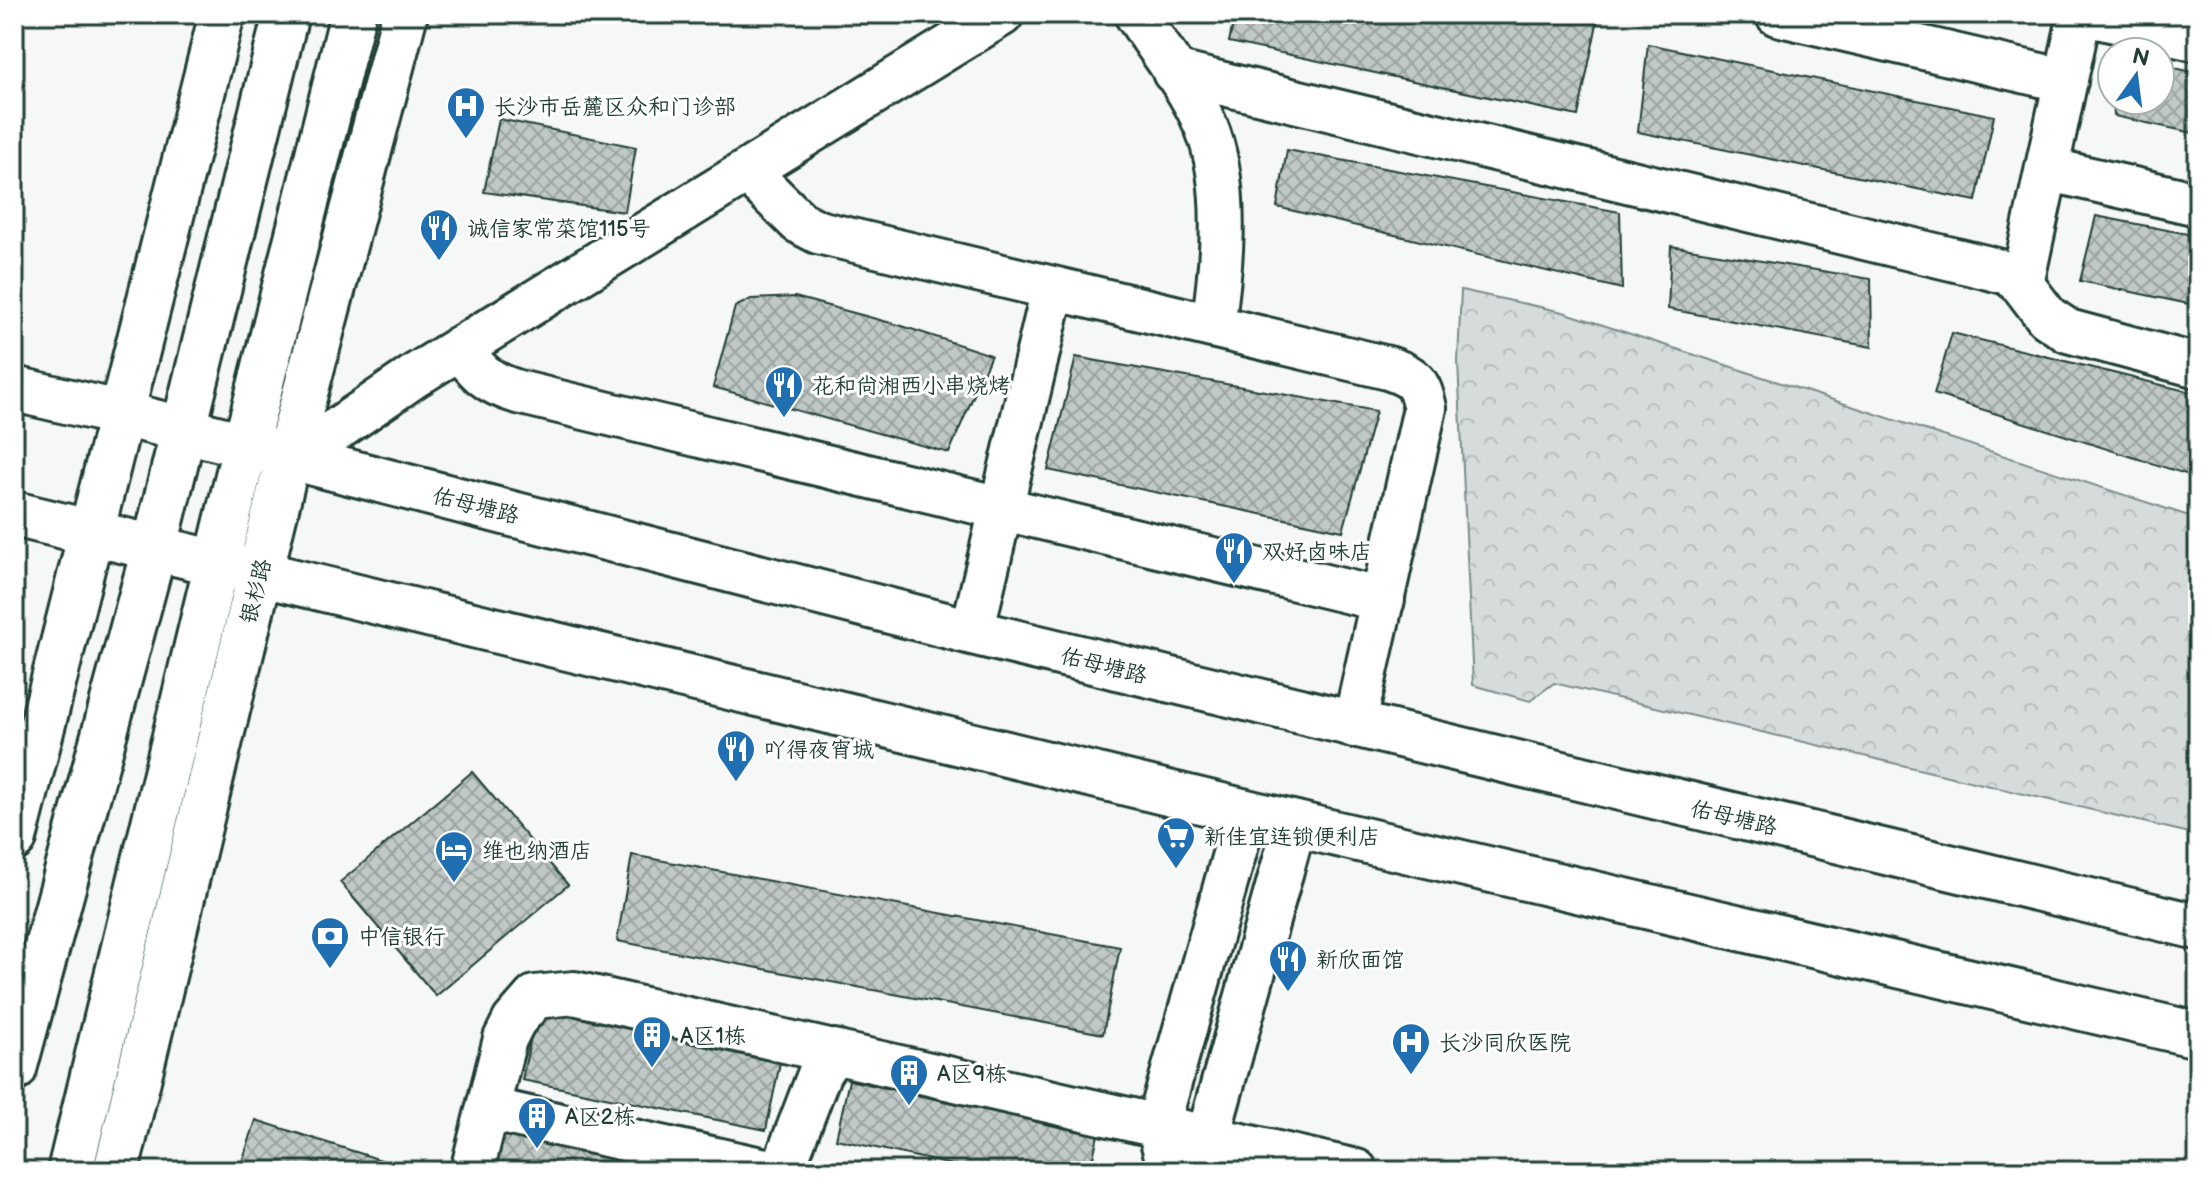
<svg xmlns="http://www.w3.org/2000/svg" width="2212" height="1185" font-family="'Balsamiq Sans','LXGW WenKai TC',sans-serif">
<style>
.park{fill:url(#park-crowns);stroke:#7a8c88;stroke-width:2}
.building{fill:url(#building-cross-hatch);stroke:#1f3d34;stroke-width:2}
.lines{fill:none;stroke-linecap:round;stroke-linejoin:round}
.street-casing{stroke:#1f3d34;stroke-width:48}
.secondary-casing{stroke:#1f3d34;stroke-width:50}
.primary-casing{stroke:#1f3d34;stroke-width:50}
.street{stroke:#fff;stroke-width:42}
.secondary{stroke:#fff;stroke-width:44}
.primary{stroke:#fff;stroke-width:44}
.labels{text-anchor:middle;stroke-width:6;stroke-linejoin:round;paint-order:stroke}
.poi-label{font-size:22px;fill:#1f3d34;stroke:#fff;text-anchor:start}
.street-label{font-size:22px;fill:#1f3d34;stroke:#fff}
</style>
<defs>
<pattern id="park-crowns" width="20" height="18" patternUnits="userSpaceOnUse" patternTransform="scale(2)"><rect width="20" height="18" fill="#d6dcdb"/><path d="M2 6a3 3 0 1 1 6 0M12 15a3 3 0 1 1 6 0" fill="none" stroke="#b7bebd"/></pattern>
<pattern id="building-cross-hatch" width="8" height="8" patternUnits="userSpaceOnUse" patternTransform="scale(2)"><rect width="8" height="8" fill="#c0c9c6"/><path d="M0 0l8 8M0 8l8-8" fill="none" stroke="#9ba4a2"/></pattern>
</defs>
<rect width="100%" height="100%" fill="#f6f7f7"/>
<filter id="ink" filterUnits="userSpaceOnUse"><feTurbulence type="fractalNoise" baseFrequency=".0125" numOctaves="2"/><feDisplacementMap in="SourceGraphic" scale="16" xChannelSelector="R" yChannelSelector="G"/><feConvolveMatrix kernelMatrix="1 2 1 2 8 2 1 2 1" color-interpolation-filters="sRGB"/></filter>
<g filter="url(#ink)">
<path class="park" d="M1461 290 1563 312 2198 519V835L1554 683 1530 701 1473 685 1458 362Z"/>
<path class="building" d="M1235 14H1599L1578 116 1229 42Z
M1648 44 1994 116 1976 201 1638 132Z
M2160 65 2198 73V134L2114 116 2113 100H2160Z
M499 119 636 147 625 212 484 192Z
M1287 150 1620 212 1622 289 1277 207Z
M2096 216 2198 236V306L2080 281Z
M1671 246 1871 279 1872 347 1668 309Z
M795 297 902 326 991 355 949 453 713 387 735 307 751 299Z
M1952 333 2198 394V478L1934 394Z
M1076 357 1376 411 1343 531 1048 470Z
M472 772 568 885 436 996 340 882Z
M632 855 1120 947 1103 1034 617 941Z
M537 1007 781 1058 766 1130 522 1080Z
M849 1080 1098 1135 1090 1171H979L836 1139Z
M256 1120 409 1169 239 1171Z
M491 1129 684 1171H482Z"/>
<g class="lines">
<g class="street-casing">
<path id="street" d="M1136 14C1159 49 1188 85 1205 124 1230 183 1222 264 1213 326
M1777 14 2066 81
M2085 14 2198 40
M1174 72 1985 267 2008 273 2022 284 2047 317 2068 331 2198 366
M2047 169 2198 204
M747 171 799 222 818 232 1388 368C1414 377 1419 381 1425 408L1354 726
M2022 284 2080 14
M459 348C479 373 487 383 518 392L1383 600
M295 458 416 375 1002 14
M972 632 1053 289
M488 1109 770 1171
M1189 1158 1208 1137 1295 823
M472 1171 505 1039 514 1021 535 997 574 993 1356 1171
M782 1171 820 1072 834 1051
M1170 1171 1158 1125 1246 812"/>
</g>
<g class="secondary-casing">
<path id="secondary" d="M14 838 222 14
M116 1171 288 458 405 14"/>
</g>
<g class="primary-casing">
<path id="primary" d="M14 389 123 414 972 632 2198 927
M14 514 1329 832 2198 1035
M14 1069 155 546 286 14
M70 1171 245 447 353 14"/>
</g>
<use href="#street" class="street"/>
<use href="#secondary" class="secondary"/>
<use href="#primary" class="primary"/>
</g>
</g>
<defs>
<g id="hospital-pin" transform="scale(2)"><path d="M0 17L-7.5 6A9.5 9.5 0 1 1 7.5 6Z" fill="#1f6fb2" stroke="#fff"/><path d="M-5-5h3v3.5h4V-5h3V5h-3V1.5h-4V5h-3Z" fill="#fff"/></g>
<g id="restaurant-pin" transform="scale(2)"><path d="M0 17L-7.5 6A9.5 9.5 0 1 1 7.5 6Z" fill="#1f6fb2" stroke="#fff"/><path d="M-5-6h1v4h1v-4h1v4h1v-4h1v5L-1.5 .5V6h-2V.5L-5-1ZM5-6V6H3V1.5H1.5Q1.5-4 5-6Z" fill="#fff"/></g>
<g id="supermarket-pin" transform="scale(2)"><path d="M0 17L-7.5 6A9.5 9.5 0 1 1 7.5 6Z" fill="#1f6fb2" stroke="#fff"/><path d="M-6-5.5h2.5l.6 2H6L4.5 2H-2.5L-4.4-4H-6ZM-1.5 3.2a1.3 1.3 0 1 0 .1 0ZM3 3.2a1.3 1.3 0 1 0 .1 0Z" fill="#fff"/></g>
<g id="hotel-pin" transform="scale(2)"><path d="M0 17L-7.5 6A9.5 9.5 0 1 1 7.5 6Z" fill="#1f6fb2" stroke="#fff"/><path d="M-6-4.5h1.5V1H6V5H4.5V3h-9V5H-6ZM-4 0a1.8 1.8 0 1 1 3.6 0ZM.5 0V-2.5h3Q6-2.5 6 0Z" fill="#fff"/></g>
<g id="bank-pin" transform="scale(2)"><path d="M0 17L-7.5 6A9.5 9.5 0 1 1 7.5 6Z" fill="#1f6fb2" stroke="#fff"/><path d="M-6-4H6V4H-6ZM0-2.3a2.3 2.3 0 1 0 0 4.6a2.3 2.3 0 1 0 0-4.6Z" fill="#fff"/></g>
<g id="building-pin" transform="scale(2)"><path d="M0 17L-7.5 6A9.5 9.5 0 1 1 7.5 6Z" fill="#1f6fb2" stroke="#fff"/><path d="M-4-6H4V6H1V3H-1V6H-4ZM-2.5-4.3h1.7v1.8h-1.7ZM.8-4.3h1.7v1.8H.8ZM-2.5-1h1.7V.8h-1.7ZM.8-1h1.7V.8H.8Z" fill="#fff"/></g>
</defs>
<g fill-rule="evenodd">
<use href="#hospital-pin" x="466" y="106"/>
<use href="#restaurant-pin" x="439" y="228"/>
<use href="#restaurant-pin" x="784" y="385"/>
<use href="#restaurant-pin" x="1234" y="551"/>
<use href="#restaurant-pin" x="736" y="749"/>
<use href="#supermarket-pin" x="1176" y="836"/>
<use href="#hotel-pin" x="454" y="850"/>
<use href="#bank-pin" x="330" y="936"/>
<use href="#restaurant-pin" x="1288" y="959"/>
<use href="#building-pin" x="652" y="1035"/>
<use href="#hospital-pin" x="1411" y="1042"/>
<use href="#building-pin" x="909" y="1073"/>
<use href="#building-pin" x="537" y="1116"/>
</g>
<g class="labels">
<g class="poi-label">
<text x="494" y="114">长沙市岳麓区众和门诊部</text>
<text x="467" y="236">诚信家常菜馆115号</text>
<text x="812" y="393">花和尚湘西小串烧烤</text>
<text x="1262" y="559">双好卤味店</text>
<text x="764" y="757">吖得夜宵城</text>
<text x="1204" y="844">新佳宜连锁便利店</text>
<text x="482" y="858">维也纳酒店</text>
<text x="358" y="944">中信银行</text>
<text x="1316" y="967">新欣面馆</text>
<text x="680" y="1043">A区1栋</text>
<text x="1439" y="1050">长沙同欣医院</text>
<text x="937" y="1081">A区9栋</text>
<text x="565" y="1124">A区2栋</text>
</g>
<g class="street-label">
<text transform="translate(476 505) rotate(14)" y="8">佑母塘路</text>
<text transform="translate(255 591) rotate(-76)" y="8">银杉路</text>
<text transform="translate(1104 665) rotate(14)" y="8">佑母塘路</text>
<text transform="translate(1734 817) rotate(13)" y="8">佑母塘路</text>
</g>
</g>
<rect width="2212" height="1185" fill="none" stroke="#fff" stroke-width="48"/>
<rect x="24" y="24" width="2164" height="1137" fill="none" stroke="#1f3d34" stroke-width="3" filter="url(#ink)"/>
<g transform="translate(2136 76) rotate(14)"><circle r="38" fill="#ffffff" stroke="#a5b1ae" stroke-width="2"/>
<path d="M0-6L14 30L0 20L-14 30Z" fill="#1f6fb2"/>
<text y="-12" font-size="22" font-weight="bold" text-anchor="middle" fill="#1f3d34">N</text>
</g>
</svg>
